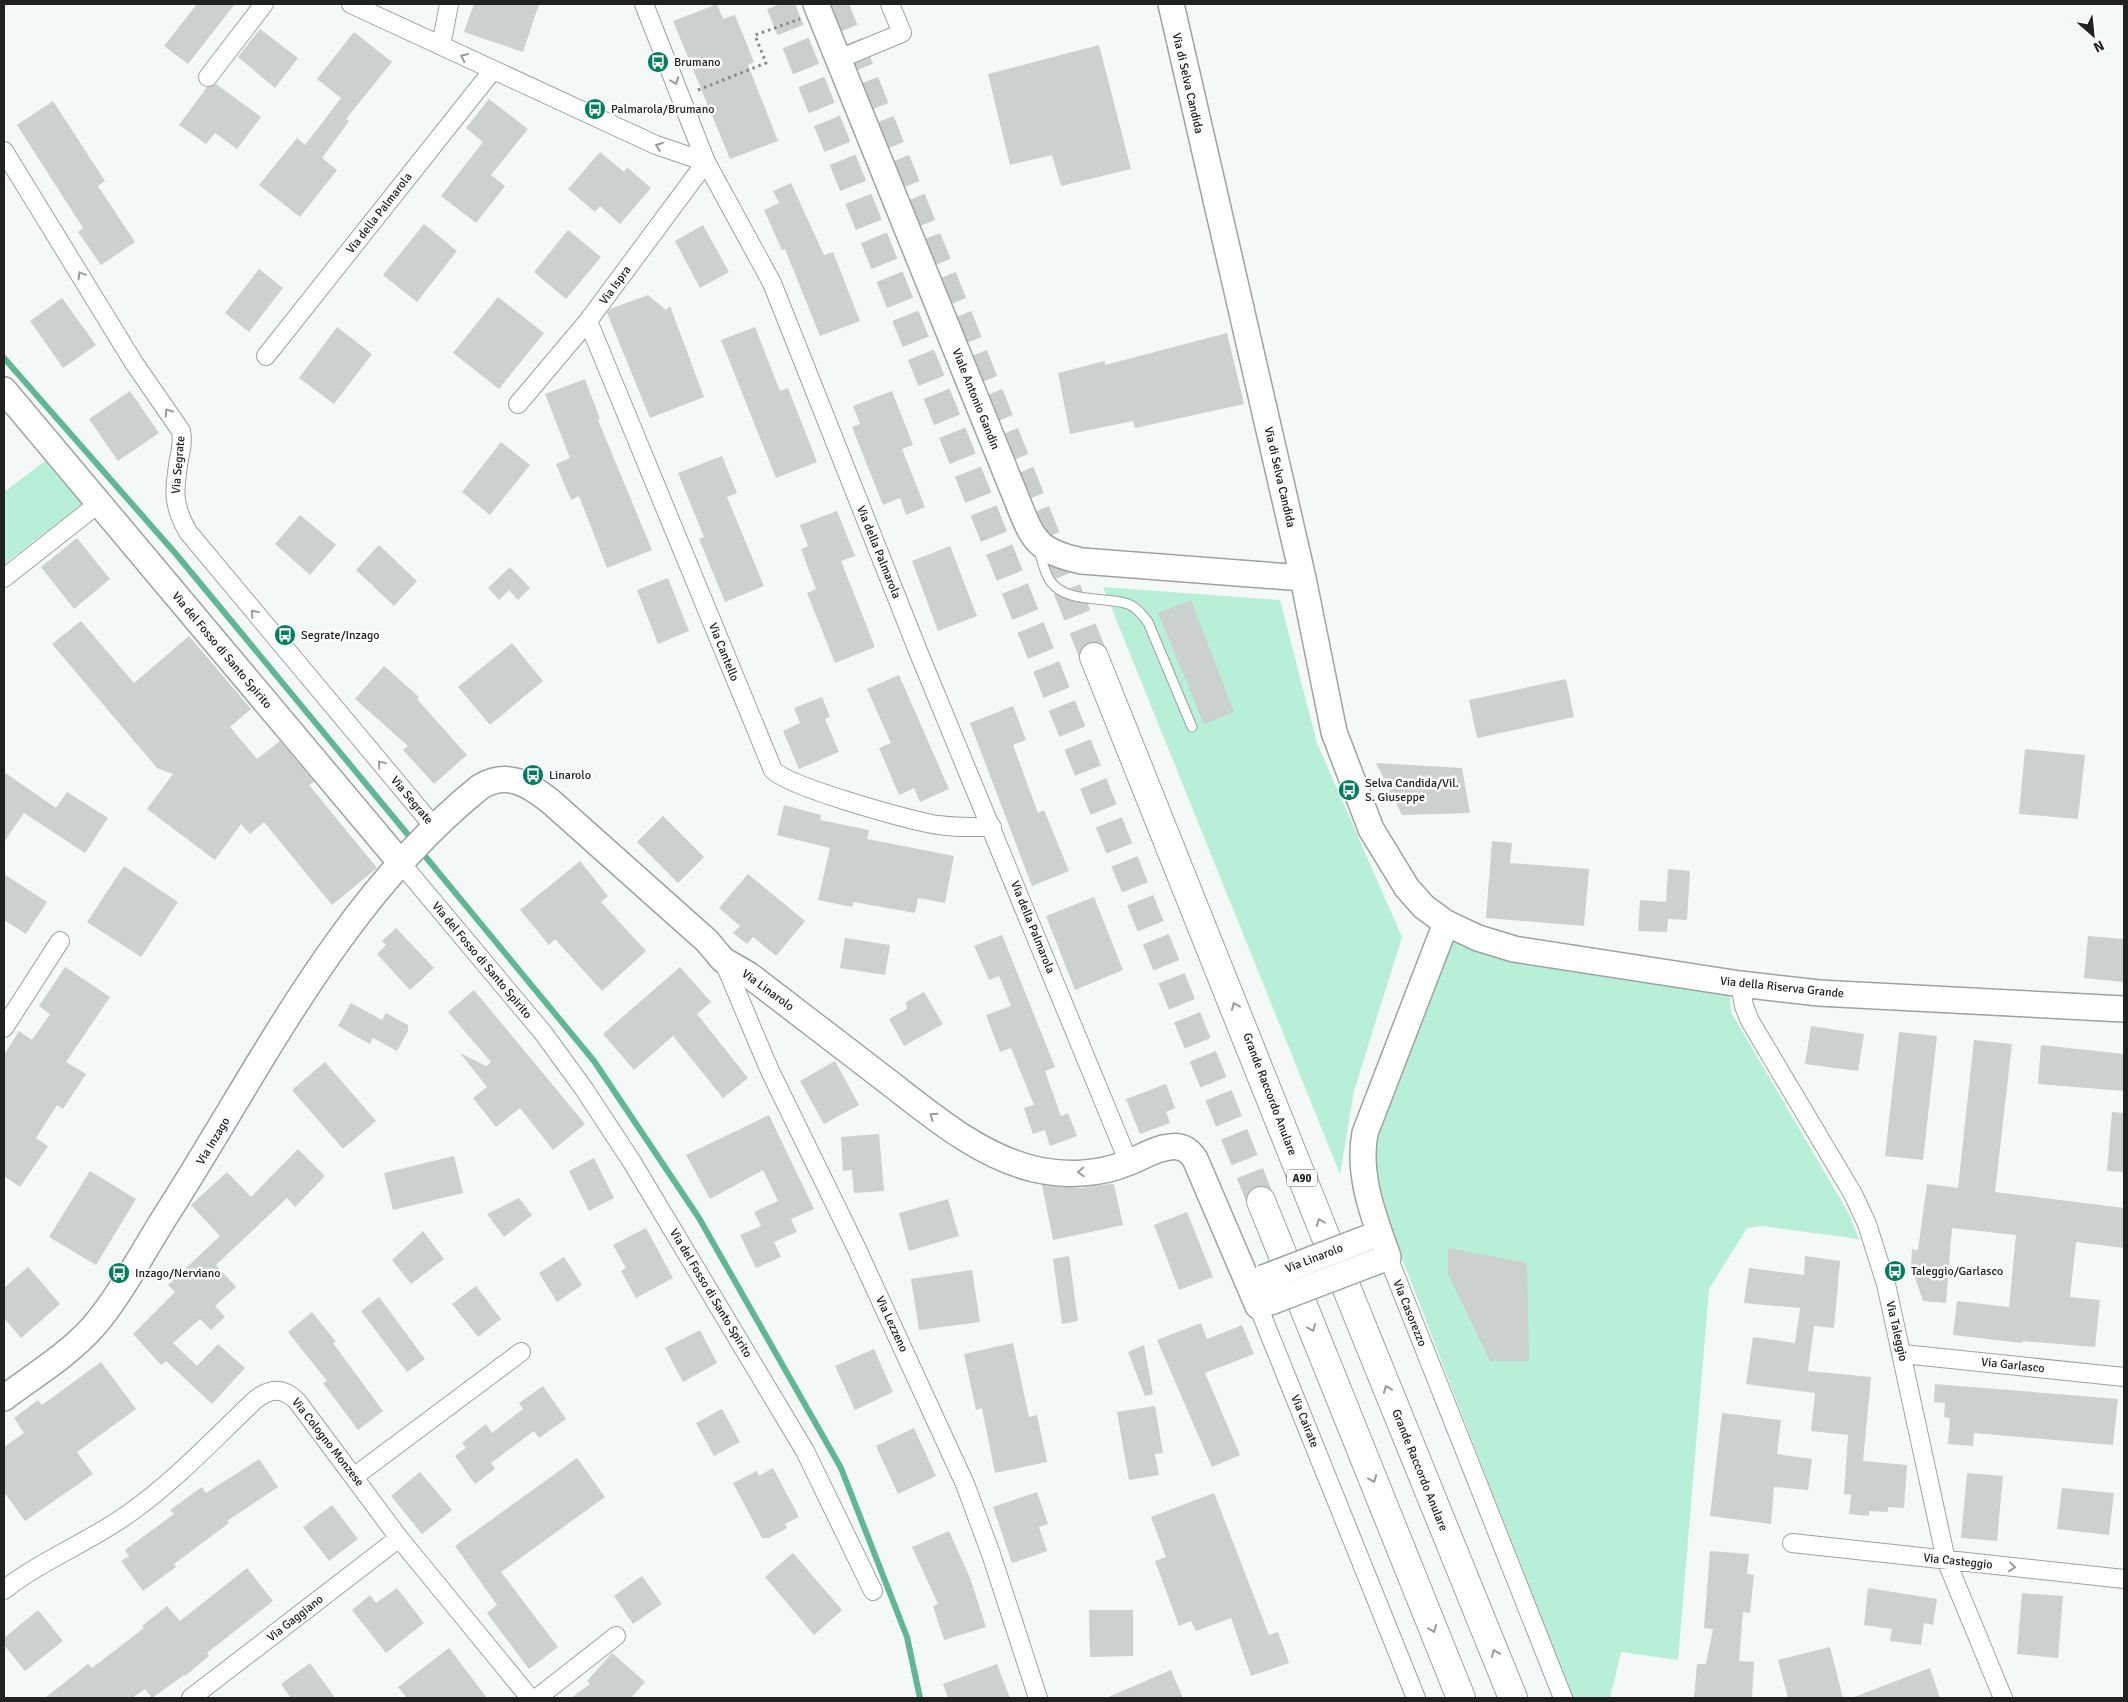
<svg xmlns="http://www.w3.org/2000/svg" width="2128" height="1702" font-family="Signika,sans-serif">
<style>
.green{fill:#b7efd7}
.lines{fill:none;stroke-linecap:round;stroke-linejoin:round}
.stream{stroke:#61b696;stroke-width:6}
.building{fill:#ccd1cf}
.highway-tunnel{stroke:#cacecc;stroke-width:28;stroke-dasharray:28 14;stroke-linecap:butt}
.lane-casing{stroke:#9ea3a0;stroke-width:11}
.street-casing{stroke:#9ea3a0;stroke-width:20}
.secondary-casing{stroke:#9ea3a0;stroke-width:28}
.highway-casing{stroke:#9ea3a0;stroke-width:30}
.path{stroke:#868988;stroke-width:3;stroke-dasharray:2.5 4;stroke-linecap:butt}
.lane{stroke:#fff;stroke-width:9}
.street{stroke:#fff;stroke-width:18}
.secondary{stroke:#fff;stroke-width:25}
.highway{stroke:#fff;stroke-width:28}
.secondary-bridge-casing{stroke:#9ea3a0;stroke-width:28;stroke-linecap:butt}
.secondary-bridge{stroke:#fff;stroke-width:25}
.oneway{stroke:#9b9b9b}
.labels{text-anchor:middle;stroke-width:5;stroke-linejoin:round;paint-order:stroke}
.shield{fill:#fff;stroke:#636464;stroke-width:1}
.shield-label{font-size:11px;font-weight:bold;fill:#202121}
.poi-label{font-size:12px;fill:#202121;stroke:#fff;text-anchor:start}
.street-label{font-size:12px;fill:#202121;stroke:#fff}
</style>
<rect width="100%" height="100%" fill="#f4f9f7"/>
<path class="green" d="M45 461 82 504 4 564V492Z
M1103 587 1280 600 1317 743 1402 937 1354 1091 1340 1174Z
M1446 939 1507 958 1729 991 1731 1012 1849 1214 1859 1239 1762 1226 1747 1228 1709 1289 1678 1660 1621 1652 1610 1698H1571L1400 1253 1389 1221 1374 1163 1383 1109Z"/>
<g class="lines">
<path class="stream" d="M4 358 176 554 414 842
M420 850 594 1061 699 1218 841 1468 907 1637 920 1698"/>
</g>
<path class="building" d="M197 4H235L188 64 164 46Z
M474 4H539L523 52 464 32Z
M717 4 723 19 735 15 754 62 748 65 778 141 730 159 673 21Z
M260 29 298 58 275 88 238 57Z
M354 32 392 62 346 119 349 121 322 158 337 170 300 217 259 185 297 138 305 145 341 98 317 79Z
M1099 45 1131 169 1061 186 1052 155 1010 165 988 74Z
M216 84 261 117 237 149 215 133 206 144 179 125 207 87Z
M489 99 528 129 491 175 505 186 476 223 441 196 483 142 466 128Z
M53 101 105 181 98 186 135 242 101 265 78 232 83 228 17 125Z
M600 152 624 172 627 167 651 188 620 224 600 206 595 212 568 189Z
M791 183 824 255 833 252 860 321 820 336 785 249 782 250 764 210 779 203 773 191Z
M424 224 457 251 417 302 383 275Z
M703 225 729 272 700 288 675 241Z
M568 230 601 257 566 299 534 272Z
M259 269 283 288 249 332 225 313Z
M648 295 666 310 670 306 704 397 650 418 607 313 610 309Z
M498 297 544 333 499 389 453 353Z
M62 298 96 345 63 368 30 321Z
M337 327 372 354 334 404 299 378Z
M755 327 780 391 788 388 817 462 776 478 721 340Z
M1227 333 1244 404 1135 428 1133 421 1070 434 1058 373 1105 361V365Z
M585 379 600 419 598 420 652 550 607 568 579 496 571 500 556 464 570 458 545 394Z
M130 391 159 433 118 461 89 419Z
M892 391 913 445 902 449 925 507 906 515 900 498 883 505 852 427 860 424 853 406Z
M501 442 530 465 490 515 462 492Z
M722 456 737 493 727 497 764 586 725 602 699 539 704 537 678 473Z
M837 511 855 556 841 561 875 647 835 663 807 593 816 589 801 549 808 546 800 525Z
M300 515 336 545 310 575 275 544Z
M77 538 110 579 74 609 41 567Z
M379 545 417 581 394 606 356 570Z
M950 546 977 616 938 631 912 561Z
M510 567 530 588 518 600 509 590 499 600 488 588Z
M668 578 689 631 658 644 637 590Z
M1191 600 1234 712 1204 724 1158 613Z
M81 621 134 683 189 636 251 709 230 727 257 759 280 741 314 782 309 785 377 868 332 905 264 822 250 834 241 824 215 860 147 809 173 774 157 768 52 644Z
M512 643 543 681 490 725 458 687Z
M384 666 419 697 417 699 467 755 434 784 403 750 408 746 355 699Z
M899 675 949 789 920 802 914 788 899 795 879 748 891 743 867 689Z
M1566 679 1574 717 1477 738 1469 700Z
M822 697 830 717 825 719 839 752 799 769 783 731 800 723 794 708Z
M1013 706 1026 740 1013 745 1038 813 1044 810 1069 871 1032 886 970 723Z
M2025 749 2085 755 2078 819 2019 814Z
M1376 763 1462 768 1470 813 1402 815Z
M4 772 56 808 67 792 108 818 85 853 24 813 4 842Z
M784 805 821 815 820 820 869 830 867 839 954 856 945 903 918 898 915 913 854 902 852 907 818 900 830 848 777 835Z
M663 816 704 857 678 883 637 842Z
M1492 841 1512 843 1510 863 1589 869 1584 926 1486 918Z
M580 861 608 896 601 902 646 951 602 991 555 939 549 945 520 910Z
M124 866 178 902 141 957 87 922Z
M1668 869 1690 871 1687 920 1668 919 1667 932 1638 931 1640 900 1666 902Z
M4 874 47 902 26 934 4 920Z
M748 874 805 921 776 956 753 937 747 944 733 933 740 926 719 908Z
M1094 897 1123 970 1075 990 1046 916Z
M396 928 434 968 410 990 377 954 386 945 382 941Z
M1002 935 1055 1067 1045 1071 1061 1116 1068 1113 1077 1136 1050 1146 1045 1130 1033 1134 1024 1108 1034 1105 1011 1048 1000 1052 986 1015 1011 1006 999 976 989 980 974 946Z
M2088 936 2124 939V982L2084 978Z
M845 938 890 945 885 975 840 968Z
M65 967 110 997 66 1062 86 1074 63 1109 57 1105 36 1138 48 1146 20 1187 4 1176V1055L19 1031 32 1040 50 1014 39 1006Z
M680 967 711 1002 697 1014 748 1078 723 1098 673 1036 634 1070 603 1034Z
M474 990 585 1124 553 1150 520 1108 496 1127 473 1098 487 1087 460 1053 486 1066 491 1062 448 1012Z
M924 992 943 1024 904 1046 889 1019 907 1009 906 1002Z
M351 1003 382 1020 386 1013 408 1025V1031L397 1051 373 1038 370 1044 338 1026Z
M1811 1026 1864 1034 1858 1071 1805 1064Z
M1899 1032 1937 1036 1923 1160 1885 1156Z
M1974 1040 2012 1044 1995 1192 2124 1208V1248L2076 1242 2070 1297 2100 1300 2095 1347 2023 1341 2022 1343 1953 1335 1957 1301 2009 1307 2016 1235 1952 1228 1946 1303 1923 1301 1911 1266 1912 1249 1918 1250 1927 1184 1958 1188Z
M2041 1045 2124 1054V1091L2038 1084Z
M835 1061 859 1105 824 1124 800 1081Z
M325 1062 376 1121 343 1149 292 1090Z
M1166 1084 1175 1108 1166 1112 1170 1123 1140 1134 1126 1099Z
M2112 1112 2124 1113V1172L2107 1171Z
M769 1115 814 1209 791 1219 797 1232 774 1242 781 1257 756 1268 740 1235 761 1226 754 1212 778 1201 763 1170 710 1199 686 1155Z
M879 1134 884 1191 854 1193 852 1170 843 1171 841 1137Z
M298 1149 325 1176 295 1207 287 1198 216 1265 236 1287 215 1306 225 1317 211 1330 200 1319 173 1343 197 1366 218 1344 245 1368 212 1404 166 1361 161 1365 133 1334 175 1292 168 1285 220 1236 191 1205 227 1172 251 1197Z
M454 1156 463 1193 393 1210 384 1173Z
M594 1158 614 1198 589 1211 569 1171Z
M90 1171 136 1199 96 1265 49 1237Z
M1110 1184H1114L1123 1225 1053 1240 1042 1185 1082 1188Z
M519 1198 532 1215 504 1237 487 1214Z
M948 1199 959 1236 909 1251 899 1213Z
M1187 1212 1213 1277 1179 1290 1154 1225Z
M646 1228 673 1278 636 1298 621 1271 626 1268 613 1245Z
M423 1231 444 1259 411 1284 392 1260Z
M1448 1248 1527 1263 1529 1361H1490L1448 1274Z
M1069 1256 1078 1321 1062 1324 1053 1259Z
M1805 1256 1840 1261 1834 1328 1814 1326 1808 1371 1871 1377 1863 1461 1907 1465 1904 1508 1888 1507V1512L1869 1511V1516L1849 1514 1851 1495 1844 1494 1848 1435 1811 1431 1815 1393 1746 1384 1753 1337 1795 1343 1800 1308 1744 1303 1749 1268 1804 1275Z
M564 1257 582 1285 557 1302 539 1273Z
M28 1267 60 1304 21 1338 4 1318V1288Z
M972 1270 980 1322 919 1330 911 1279Z
M476 1286 501 1319 478 1337 452 1304Z
M379 1297 425 1359 407 1372 361 1311Z
M312 1312 336 1342 333 1343 383 1411 358 1430 323 1383 327 1381 288 1332Z
M1201 1323 1207 1339 1242 1325 1254 1354 1205 1373 1240 1455 1212 1467 1157 1340Z
M700 1330 717 1363 683 1382 665 1348Z
M1013 1343 1029 1417 1037 1415 1047 1462 995 1473 982 1408 976 1410 964 1354Z
M1144 1345 1153 1394 1145 1396 1128 1352Z
M874 1349 893 1392 855 1410 835 1366Z
M101 1362 136 1409 77 1452 93 1474 25 1521 4 1492V1447L24 1433 14 1418 38 1400 42 1405Z
M1935 1384 2118 1399 2113 1445 1974 1433 1973 1446 1948 1444 1950 1418 1944 1417 1945 1403 1934 1402Z
M543 1386 566 1419 539 1438 534 1431 491 1463 495 1469 475 1484 455 1456 466 1448 462 1443 486 1424 492 1433 523 1409 519 1403Z
M1155 1406 1163 1453 1155 1454 1159 1475 1129 1480 1117 1412Z
M722 1409 740 1442 714 1456 696 1423Z
M1722 1413 1781 1420 1777 1454 1812 1459 1808 1490 1774 1487 1771 1524 1710 1516Z
M914 1428 936 1476 898 1494 876 1446Z
M577 1458 605 1497 501 1572 558 1647 529 1669 487 1613 497 1605 455 1546Z
M259 1459 278 1487 227 1521 229 1523 174 1564 176 1567 143 1591 121 1561 129 1556 125 1550 174 1514 170 1510 202 1487 206 1493Z
M773 1468 799 1517 785 1524 787 1528 769 1538H762L733 1483 757 1471 759 1476Z
M420 1472 452 1510 422 1534 391 1496Z
M1967 1473 2003 1476 1997 1541 1961 1538Z
M2062 1488 2114 1493 2109 1535 2057 1529Z
M1037 1492 1048 1524 1039 1527 1047 1551 1012 1563 993 1507Z
M1214 1493 1269 1635 1278 1632 1289 1663 1251 1676 1231 1618 1196 1631 1191 1621 1179 1626 1155 1561 1166 1557 1151 1517Z
M332 1505 358 1539 329 1561 303 1527Z
M949 1531 970 1578 986 1627 944 1640 933 1606 938 1604 912 1547Z
M1710 1551 1749 1554 1747 1574 1754 1575 1750 1613 1743 1612 1739 1661 1754 1662 1752 1698H1694L1697 1664H1706L1713 1629 1704 1628Z
M793 1553 842 1610 814 1635 765 1577Z
M247 1568 273 1601 207 1653 209 1656 185 1676 184 1675 152 1698 145 1689 132 1698H45L88 1664 92 1668 144 1628 142 1626 167 1606 180 1621Z
M642 1576 662 1604 633 1624 614 1596Z
M397 1588 424 1623 386 1653 352 1610 370 1595 376 1603Z
M1868 1588 1937 1599 1933 1625 1924 1623 1921 1645 1890 1641 1892 1629 1864 1625Z
M2022 1593 2063 1596 2058 1658 2017 1654Z
M38 1610 63 1641 25 1671 4 1645V1638Z
M1089 1610H1133V1656L1090 1657Z
M1830 1647 1843 1698H1788L1778 1660Z
M449 1648 487 1698H407L398 1687Z
M612 1653 645 1682 631 1698H571L590 1684 587 1681Z
M310 1663 335 1698H291L281 1684Z
M997 1664 1010 1698H948L943 1684Z
M1930 1668 1940 1698H1854V1697Z
M1171 1670 1183 1698H1106Z"/>
<g class="lines">
<path class="highway-tunnel" d="M780 4 1261 1201
M834 4 1094 657"/>
<g class="lane-casing">
<path id="lane" d="M1039 550C1042 560 1044 573 1051 582 1068 604 1105 596 1128 604 1137 607 1142 615 1148 622L1192 727"/>
</g>
<g class="street-casing">
<path id="street" d="M351 4 656 145 706 162
M644 4 706 162 772 283 920 656 1129 1163
M441 46 449 4
M839 59 902 33 890 4
M208 77 264 4
M4 151 134 363 181 431C183 441 181 450 179 459 174 490 172 504 188 532L435 828
M588 321 773 770C789 787 900 817 927 823 949 828 971 827 992 827
M266 356 493 70
M518 404 588 321 706 162
M4 578 98 504
M400 862 544 1034 584 1089 632 1162 805 1451 873 1591
M723 960 770 1071 856 1247 965 1484 991 1554 1038 1698
M1740 984 1744 1006 1750 1021 1853 1194 1867 1224 1886 1284 1946 1560 2003 1698
M4 1028 60 941
M1388 1257 1563 1698
M1258 1306 1416 1698
M1903 1354 2124 1377
M355 1476 521 1352
M1792 1543 2124 1579
M4 1590C43 1559 90 1542 131 1512 176 1480 215 1438 255 1400 270 1388 283 1387 297 1401L399 1538 530 1698
M191 1698 399 1538
M537 1698 616 1636"/>
</g>
<g class="secondary-casing">
<path id="secondary" d="M816 4 1015 495C1032 537 1034 551 1082 561L1303 578
M1171 4 1303 578 1334 732 1371 829 1407 888 1424 907 1446 923 1478 938 1514 949 1740 984 1819 993 2124 1009
M4 390 400 862
M1378 1261 1388 1257C1374 1217 1357 1176 1365 1133L1446 923
M4 1398C33 1376 68 1355 93 1327 120 1296 145 1248 168 1212 262 1065 341 899 480 787 507 771 527 783 550 801L707 941 723 960 749 975C793 1009 838 1043 882 1077 928 1112 976 1155 1034 1169 1064 1176 1099 1175 1127 1163 1141 1158 1155 1148 1170 1147 1181 1145 1189 1150 1195 1159L1258 1306 1273 1301"/>
</g>
<g class="highway-casing">
<path id="highway" d="M1094 657 1323 1230 1513 1698
M1261 1201 1461 1698"/>
</g>
<path class="path" d="M698 90 766 63 755 35 800 19"/>
<use href="#lane" class="lane"/>
<use href="#street" class="street"/>
<use href="#secondary" class="secondary"/>
<use href="#highway" class="highway"/>
<g class="secondary-bridge-casing">
<path id="secondary-bridge" d="M1263 1278 1367 1238
M1273 1301 1378 1261"/>
</g>
<use href="#secondary-bridge" class="secondary-bridge"/>
</g>
<defs><path id="oneway-chevron" d="M-2-3.5L2.5 0L-2 3.5" fill="none" stroke-width="1.6" stroke-linecap="round" stroke-linejoin="round" transform="scale(1.25)"/></defs>
<g class="oneway">
<use href="#oneway-chevron" transform="translate(464 57) rotate(-155)"/>
<use href="#oneway-chevron" transform="translate(675 81) rotate(69)"/>
<use href="#oneway-chevron" transform="translate(659 146) rotate(-160)"/>
<use href="#oneway-chevron" transform="translate(81 275) rotate(-121)"/>
<use href="#oneway-chevron" transform="translate(168 412) rotate(-125)"/>
<use href="#oneway-chevron" transform="translate(254 613) rotate(-130)"/>
<use href="#oneway-chevron" transform="translate(381 764) rotate(-130)"/>
<use href="#oneway-chevron" transform="translate(1235 1006) rotate(-112)"/>
<use href="#oneway-chevron" transform="translate(933 1116) rotate(-145)"/>
<use href="#oneway-chevron" transform="translate(1081 1172) rotate(177)"/>
<use href="#oneway-chevron" transform="translate(1320 1222) rotate(-111)"/>
<use href="#oneway-chevron" transform="translate(1312 1328) rotate(68)"/>
<use href="#oneway-chevron" transform="translate(1387 1389) rotate(-112)"/>
<use href="#oneway-chevron" transform="translate(1373 1479) rotate(68)"/>
<use href="#oneway-chevron" transform="translate(2012 1567) rotate(6)"/>
<use href="#oneway-chevron" transform="translate(1433 1629) rotate(68)"/>
<use href="#oneway-chevron" transform="translate(1495 1653) rotate(-112)"/>
</g>
<defs>
<g id="bus-disc" transform="scale(1.125)"><circle r="9.5" fill="#007e5d" stroke="#fff"/><path d="M-5-6H5V4H4V6H2V4H-2V6H-4V4H-5ZM-3.5-4V0h7V-4ZM-3.5 1.2v1.5H-2V1.2ZM2 1.2v1.5H3.5V1.2Z" fill="#fff"/></g>
</defs>
<g fill-rule="evenodd">
<use href="#bus-disc" x="658" y="62"/>
<use href="#bus-disc" x="595" y="109"/>
<use href="#bus-disc" x="285" y="635"/>
<use href="#bus-disc" x="533" y="775"/>
<use href="#bus-disc" x="1349" y="790"/>
<use href="#bus-disc" x="1895" y="1271"/>
<use href="#bus-disc" x="119" y="1273"/>
</g>
<g class="labels">
<rect class="shield" x="1287" y="1169.5" width="30" height="17" rx="4"/>
<g class="shield-label">
<text x="1302" y="1182">A90</text>
</g>
<g class="poi-label">
<text x="674" y="66">Brumano</text>
<text x="611" y="113">Palmarola/Brumano</text>
<text x="301" y="639">Segrate/Inzago</text>
<text x="549" y="779">Linarolo</text>
<text x="1365" y="787">Selva Candida/Vil.<tspan x="1365" dy="14">S. Giuseppe</tspan></text>
<text x="1911" y="1275">Taleggio/Garlasco</text>
<text x="135" y="1277">Inzago/Nerviano</text>
</g>
<g class="street-label">
<text transform="translate(1188 83) rotate(77)" y="4">Via di Selva Candida</text>
<text transform="translate(379 213) rotate(-52)" y="4">Via della Palmarola</text>
<text transform="translate(615 285) rotate(-54)" y="4">Via Ispra</text>
<text transform="translate(976 399) rotate(68)" y="4">Viale Antonio Gandin</text>
<text transform="translate(178 465) rotate(-85)" y="4">Via Segrate</text>
<text transform="translate(1280 477) rotate(77)" y="4">Via di Selva Candida</text>
<text transform="translate(879 552) rotate(68)" y="4">Via della Palmarola</text>
<text transform="translate(222 650) rotate(50)" y="4">Via del Fosso di Santo Spirito</text>
<text transform="translate(724 652) rotate(68)" y="4">Via Cantello</text>
<text transform="translate(412 800) rotate(50)" y="4">Via Segrate</text>
<text transform="translate(1033 927) rotate(68)" y="4">Via della Palmarola</text>
<text transform="translate(482 960) rotate(50)" y="4">Via del Fosso di Santo Spirito</text>
<text transform="translate(1782 987) rotate(6)" y="4">Via della Riserva Grande</text>
<text transform="translate(768 990) rotate(36)" y="4">Via Linarolo</text>
<text transform="translate(1270 1094) rotate(69)" y="4">Grande Raccordo Anulare</text>
<text transform="translate(213 1141) rotate(-59)" y="4">Via Inzago</text>
<text transform="translate(1314 1258) rotate(-21)" y="4">Via Linarolo</text>
<text transform="translate(711 1293) rotate(59)" y="4">Via del Fosso di Santo Spirito</text>
<text transform="translate(1410 1313) rotate(68)" y="4">Via Casorezzo</text>
<text transform="translate(892 1324) rotate(65)" y="4">Via Lezzeno</text>
<text transform="translate(1897 1331) rotate(77)" y="4">Via Taleggio</text>
<text transform="translate(2013 1365) rotate(6)" y="4">Via Garlasco</text>
<text transform="translate(1305 1421) rotate(68)" y="4">Via Cairate</text>
<text transform="translate(328 1442) rotate(52)" y="4">Via Cologno Monzese</text>
<text transform="translate(1420 1470) rotate(68)" y="4">Grande Raccordo Anulare</text>
<text transform="translate(1958 1561) rotate(6)" y="4">Via Casteggio</text>
<text transform="translate(295 1618) rotate(-38)" y="4">Via Gaggiano</text>
</g>
</g>
<rect width="2128" height="1702" fill="none" stroke="#202121" stroke-width="10"/>
<g transform="translate(2093 35) rotate(153)" stroke="#ffffff" stroke-width="4" paint-order="stroke">
<path d="M0-4L9 19L0 12L-9 19Z" fill="#202121"/>
<text y="-8" font-size="14" font-weight="bold" text-anchor="middle" fill="#202121">N</text>
</g>
</svg>
